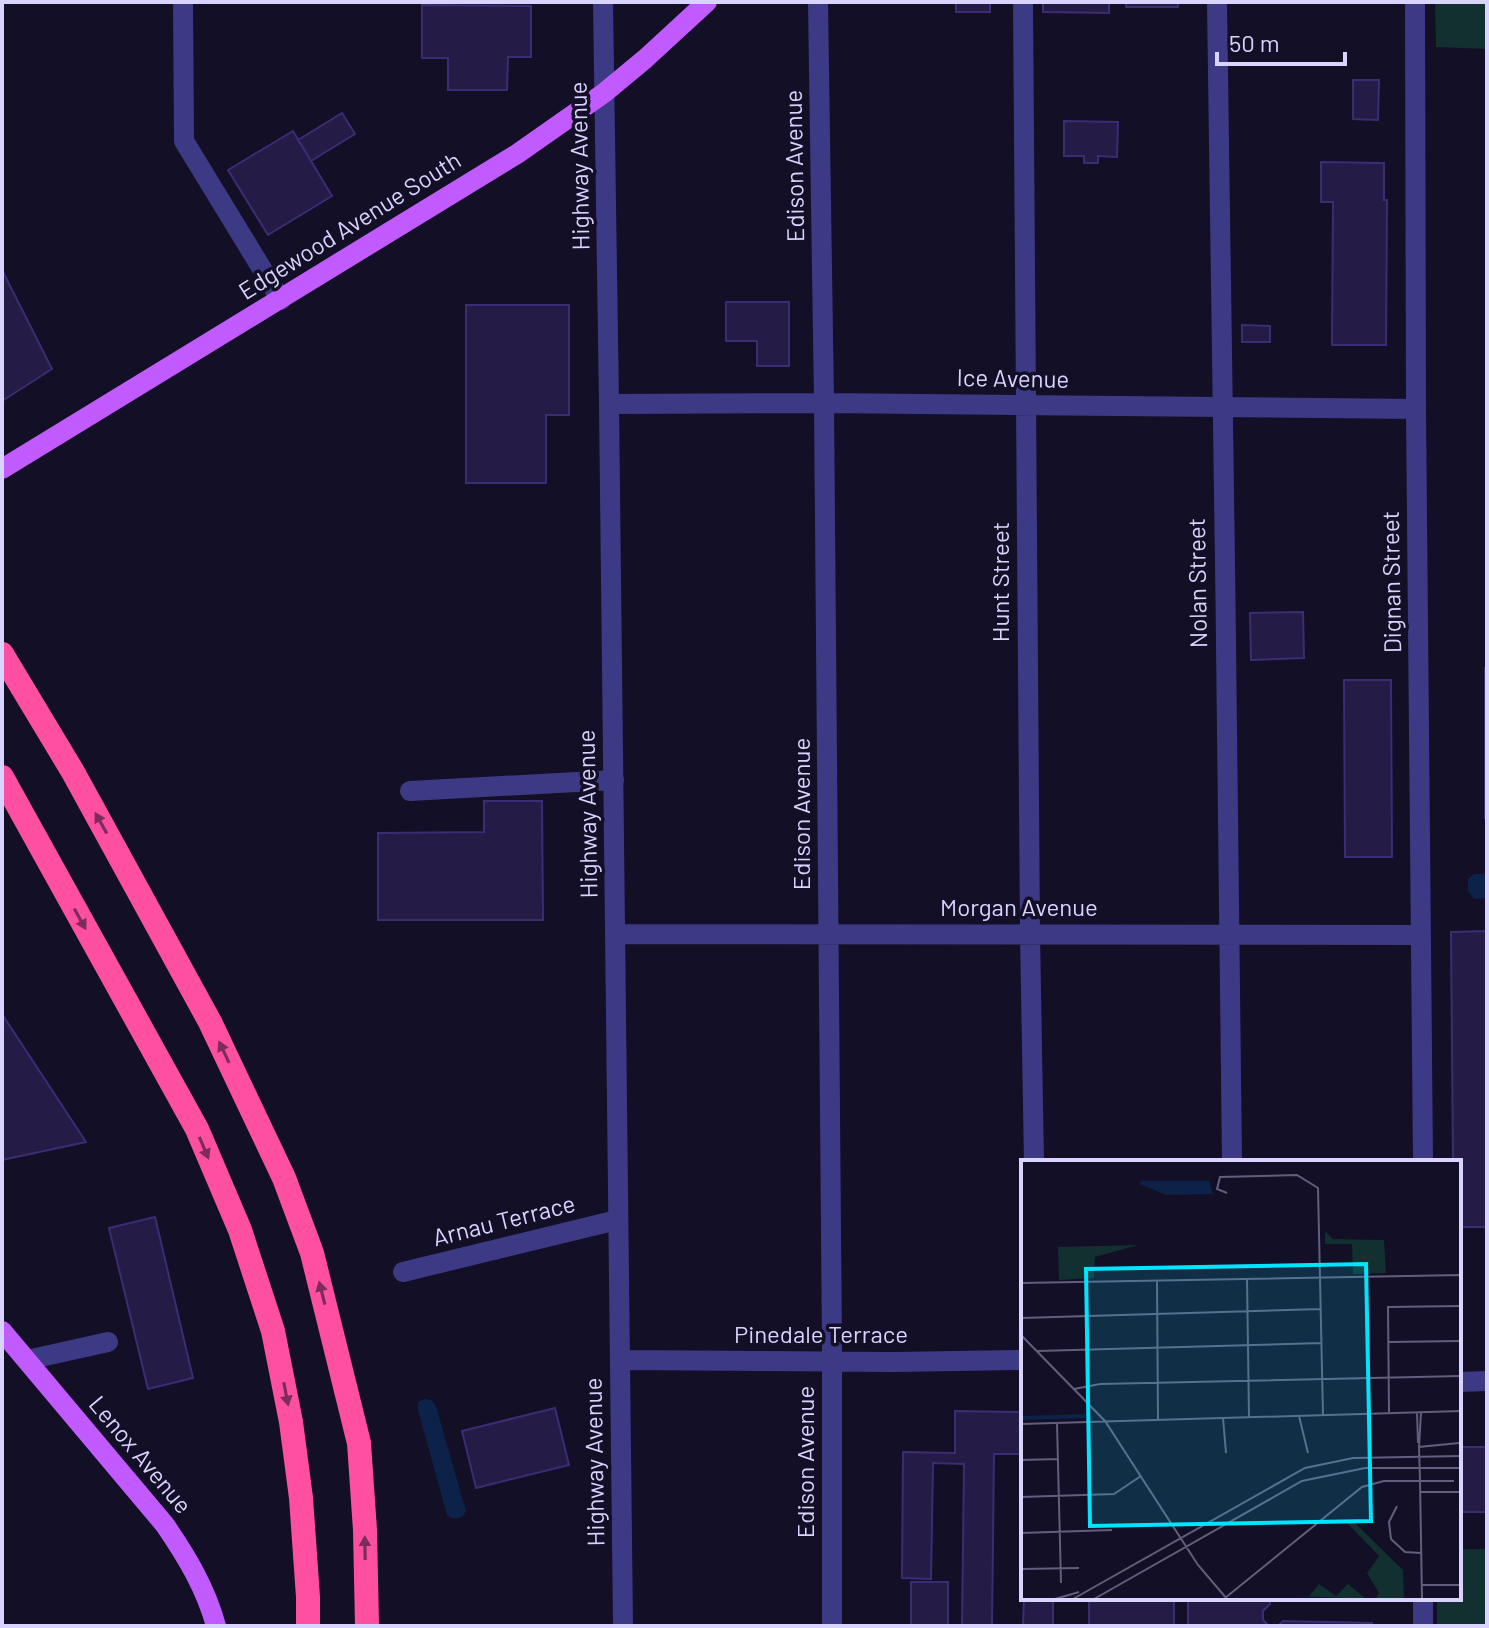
<svg xmlns="http://www.w3.org/2000/svg" width="1489" height="1628" font-family="Barlow,sans-serif">
<style>
.green{fill:#12302f}
.water{fill:#0c2248}
.building{fill:#241b47;stroke:#3b2d73;stroke-width:2}
.lines{fill:none;stroke-linecap:round;stroke-linejoin:round}
.minor{stroke:#3d3a85;stroke-width:20}
.major{stroke:#c25bff;stroke-width:20}
.highway{stroke:#ff4fa3;stroke-width:24}
.oneway{fill:#7d2c5e}
.labels{text-anchor:middle;stroke-width:7;stroke-linejoin:round;paint-order:stroke}
.street-label{font-size:24px;fill:#d9d4ff;stroke:#130f26}
.inset-river{fill:none;stroke:#0c2248;stroke-width:4}
.inset-road{fill:none;stroke:#625e7d;stroke-width:2}
.view{fill:#00e5ff;fill-opacity:0.15;stroke:#00e5ff;stroke-width:4}
.inset-edge{fill:none;stroke:#d9d4ff;stroke-width:4}
</style>
<rect width="100%" height="100%" fill="#130f26"/>
<path class="green" d="M1435 2H1487V49L1436 47Z
M1459 1549H1487V1626H1437V1598H1459Z"/>
<path class="water" d="M1474 874H1487V898L1474 899 1468 891V879Z
M424 1399 431 1400 436 1406 466 1511 463 1516C456 1519 453 1520 447 1515L418 1410V1402Z"/>
<path class="building" d="M956 2H990V12H956Z
M1043 2H1109V13L1043 12Z
M1126 2H1178V7H1126Z
M422 5 531 6V57H508L507 90H448V58H422Z
M1353 80H1379L1378 120 1353 119Z
M342 113 355 134 311 161 298 140Z
M1064 121 1118 122 1117 157 1098 156V163H1084V156H1064Z
M293 131 332 196 268 235 228 170Z
M1321 162 1384 163V200H1387L1386 345H1332L1333 202H1321Z
M2 270 52 369 2 401Z
M726 302H789V366H757V341H726Z
M466 305H569V415H546V483H466Z
M1242 325 1270 326V342H1242Z
M1303 612 1304 658 1251 660 1250 613Z
M1485 668H1487V818H1485Z
M1344 680H1391L1392 857H1345Z
M484 801H542L543 920H378V833L484 832Z
M1487 931V1227H1459V1162H1453L1451 932Z
M2 1014 86 1142 2 1160Z
M155 1217 193 1378 148 1389 109 1228Z
M555 1408 569 1465 476 1488 462 1431Z
M955 1411 1023 1412V1454H994L992 1626H962L964 1464 933 1463 931 1579 902 1578 903 1452 955 1453Z
M1459 1447H1487V1512H1459Z
M911 1582H948V1626H911Z
M1024 1598H1053V1626H1023Z
M1089 1598H1174V1626H1089Z
M1188 1598H1270V1604L1263 1611V1620L1269 1626H1188Z
M1283 1621 1372 1623 1371 1626H1278Z"/>
<g class="lines">
<path class="minor" d="M183 2 184 141 281 300
M603 2 609 404 623 1626
M818 2 824 403 832 1348V1626
M1023 2 1030 934 1034 1162
M1217 2C1221 389 1230 775 1232 1162
M1415 2 1416 409 1423 1162
M609 404 824 403 1416 409
M410 791 614 780
M615 934 1421 935
M403 1272 617 1220
M27 1360 108 1342
M620 1360 893 1362 1023 1360
M1459 1382 1487 1381
M1423 1626V1598"/>
<path class="major" d="M2 469 517 154 604 93 645 59 707 2
M2 1331 165 1525C187 1557 206 1589 216 1626"/>
<path class="highway" d="M2 654 73 772 210 1022 284 1178 312 1253 359 1443 365 1530 367 1626
M2 777 197 1129 240 1230 273 1331 291 1422 301 1498 308 1597V1626"/>
</g>
<defs><path id="oneway-solid" d="M-6-.8H1V-3.2L6.5 0L1 3.2V.8H-6Z" transform="scale(2)"/></defs>
<g class="oneway">
<use href="#oneway-solid" transform="translate(101 823) rotate(-119)"/>
<use href="#oneway-solid" transform="translate(80 919) rotate(61)"/>
<use href="#oneway-solid" transform="translate(224 1052) rotate(-115)"/>
<use href="#oneway-solid" transform="translate(204 1148) rotate(67)"/>
<use href="#oneway-solid" transform="translate(322 1293) rotate(-104)"/>
<use href="#oneway-solid" transform="translate(286 1394) rotate(79)"/>
<use href="#oneway-solid" transform="translate(365 1548) rotate(-91)"/>
</g>
<g class="labels">
<g class="street-label">
<text transform="translate(580 166) rotate(-91)" y="8">Highway Avenue</text>
<text transform="translate(795 166) rotate(-91)" y="8">Edison Avenue</text>
<text transform="translate(350 226) rotate(-32)" y="8">Edgewood Avenue South</text>
<text transform="translate(1013 379) rotate(1)" y="8">Ice Avenue</text>
<text transform="translate(1001 582) rotate(-90)" y="8">Hunt Street</text>
<text transform="translate(1392 582) rotate(-91)" y="8">Dignan Street</text>
<text transform="translate(1198 583) rotate(-91)" y="8">Nolan Street</text>
<text transform="translate(588 814) rotate(-91)" y="8">Highway Avenue</text>
<text transform="translate(802 814) rotate(-90)" y="8">Edison Avenue</text>
<text x="1019" y="916">Morgan Avenue</text>
<text transform="translate(504 1221) rotate(-14)" y="8">Arnau Terrace</text>
<text x="821" y="1343">Pinedale Terrace</text>
<text transform="translate(140 1455) rotate(50)" y="8">Lenox Avenue</text>
<text transform="translate(595 1462) rotate(-91)" y="8">Highway Avenue</text>
<text transform="translate(806 1462) rotate(-90)" y="8">Edison Avenue</text>
</g>
</g>
<g transform="translate(1021 1160)">
<rect width="440" height="440" fill="#130f26"/>
<path d="M304 71 312 79 363 80 365 113 332 114 331 84H304ZM117 85 74 97 73 118 38 120 37 87ZM331 360 382 410 383 439H354L358 433 346 413 358 396 326 363ZM298 424 315 436 327 424 345 439 276 436H288Z" fill="#12302f"/>
<path d="M121 21H188L192 34 146 35 118 24Z" fill="#0c2248"/>
<path class="inset-river" d="M0 258 64 256"/>
<path class="inset-road" d="M206 33 196 29 199 17 276 15 297 28 302 255M440 115V144M226 118 228 257M136 121 137 260M0 123 440 115M0 158 300 149M0 175 84 261 177 405 206 439M367 182 440 181M16 191 301 183M53 229 79 224 440 216M368 252 367 147 440 146M396 252 397 283M278 256 287 293M202 258 205 293M36 263 40 423M0 264 440 251M398 287 400 252M0 300 37 299M399 321 401 439M399 321 398 287 438 283M399 332H440M0 337 93 334 120 316M376 346 368 362 370 379 384 392 400 393M0 373 91 370M0 409 58 408M401 425H440M204 438 341 327 363 321H433M34 439 58 432M52 439 284 308 332 298 440 296M73 439 281 321 344 308H440"/>
<path class="view" d="M345 104 350 361 69 366 65 109Z"/>
<rect width="440" height="440" class="inset-edge"/>
</g>
<rect width="1489" height="1628" fill="none" stroke="#d9d4ff" stroke-width="8"/>
<path d="M1217 52v12h128v-12" fill="none" stroke="#d9d4ff" stroke-width="4"/>
<text x="1229" y="52" font-size="24" fill="#d9d4ff" stroke="#130f26" stroke-width="6" paint-order="stroke">50 m</text>
</svg>
